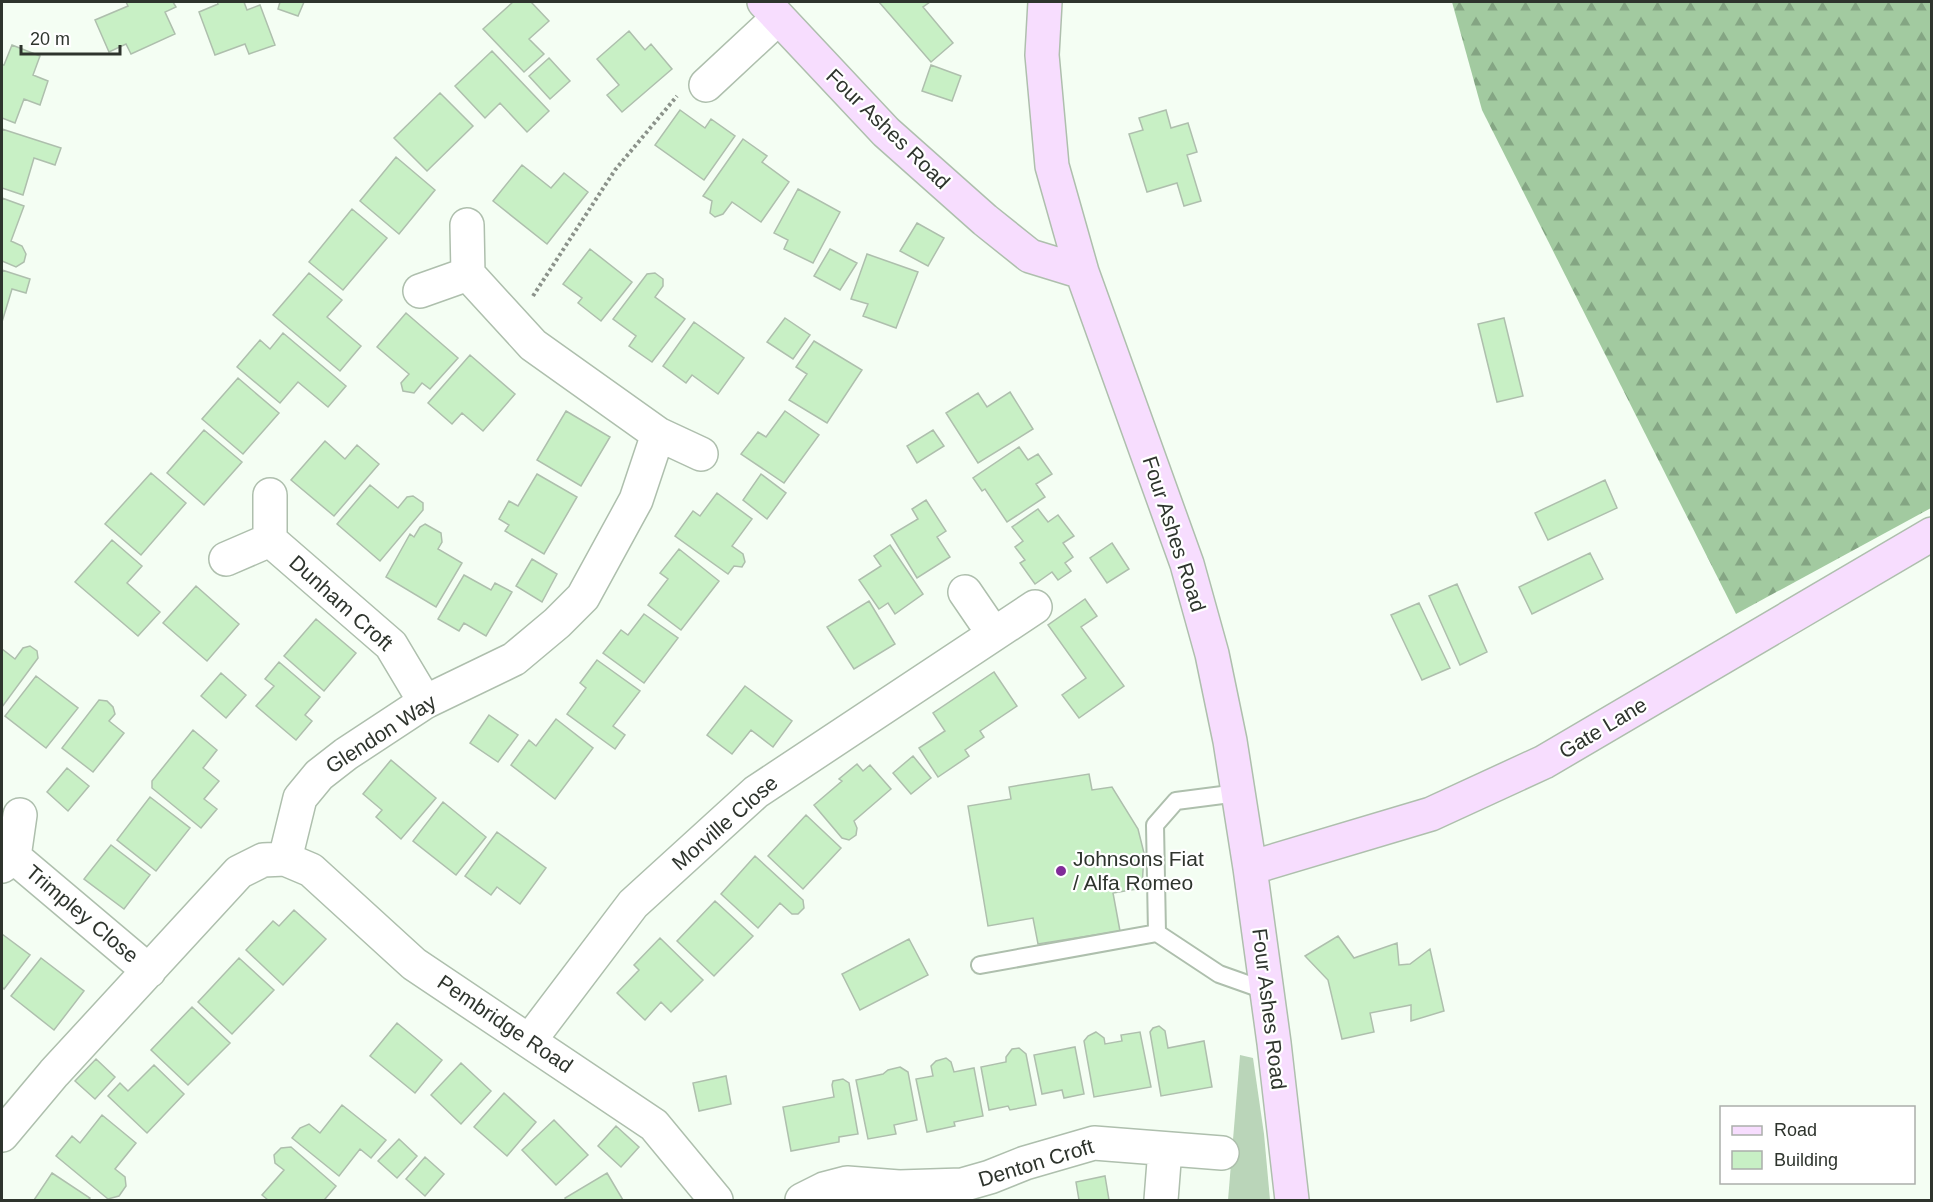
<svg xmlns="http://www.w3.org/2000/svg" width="1933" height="1202" font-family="Helvetica,sans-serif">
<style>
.green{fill:#bad5b9}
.forest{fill:url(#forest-firs)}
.building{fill:#c8f0c5;stroke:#aebfad;stroke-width:1.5}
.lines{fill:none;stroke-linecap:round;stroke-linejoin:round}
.lane-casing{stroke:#aebfad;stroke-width:20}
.street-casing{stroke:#aebfad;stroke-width:36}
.secondary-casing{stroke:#aebfad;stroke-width:36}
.path{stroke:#8b928a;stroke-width:4;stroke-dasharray:3 3;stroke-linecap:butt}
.lane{stroke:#fff;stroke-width:16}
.street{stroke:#fff;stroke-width:33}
.secondary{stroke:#f7ddfe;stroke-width:33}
.poi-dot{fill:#812b99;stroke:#fff;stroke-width:2}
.labels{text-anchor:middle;stroke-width:4.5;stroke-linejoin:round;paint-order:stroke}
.street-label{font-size:21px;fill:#2e342d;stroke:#fff}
.poi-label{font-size:21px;fill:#2e342d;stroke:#fff;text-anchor:start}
</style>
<defs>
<pattern id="forest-firs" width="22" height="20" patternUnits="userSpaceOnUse" patternTransform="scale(1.5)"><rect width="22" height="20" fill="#a2caa0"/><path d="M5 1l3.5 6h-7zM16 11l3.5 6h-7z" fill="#84a583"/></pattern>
</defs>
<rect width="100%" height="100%" fill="#f4fef3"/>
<path class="green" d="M1240 1055 1253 1058 1264 1134 1270 1200H1228Z"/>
<path class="forest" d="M1452 2H1931V508L1736 614 1482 110Z"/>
<path class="building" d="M126 2H173L176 7 165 12 175 34 131 54 126 44 109 52 95 20 128 6Z
M217 2H244L247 10 260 5 275 45 249 54 245 44 215 55 199 12 218 4Z
M280 2H304L298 16 278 9Z
M513 2H531L549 21 529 39 544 54 524 72 483 29Z
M879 2H930L923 7 953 43 931 62Z
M629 31 645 50 651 44 672 69 622 112 607 95 619 85 597 59Z
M12 45 40 56 33 75 48 81 40 105 24 99 15 123 2 118V65H4Z
M492 51 549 111 527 132 500 103 485 118 455 86Z
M549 58 570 81 550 99 529 76Z
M931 65 961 76 952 101 922 91Z
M440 93 473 126 427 171 394 138Z
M680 110 705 128 711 119 735 136 704 180 655 145Z
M1166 110 1171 128 1188 123 1197 152 1187 155 1201 201 1184 206 1177 183 1147 192 1129 134 1143 130 1139 118Z
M2 129 61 148 55 165 34 158 23 195 2 188Z
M743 139 767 156 762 162 789 182 761 222 732 202 723 214 715 217 710 213 712 201 703 196Z
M396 157 435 190 399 234 360 201Z
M522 165 551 188 564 173 588 192 547 244 493 201Z
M798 189 840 212 813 263 784 249 788 240 774 233Z
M2 198 24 206 11 241 22 246 26 254 24 262 16 267 2 261Z
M352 209 387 238 343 290 309 262Z
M917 223 944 238 928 266 900 251Z
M590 249 632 282 601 321 578 303 582 298 563 284Z
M830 249 857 263 840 290 814 276Z
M867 254 918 272 896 328 863 316 868 304 851 299Z
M2 270 30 279 26 293 12 289 2 322Z
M309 273 342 300 327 317 361 346 340 371 273 315Z
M655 273 663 279V286L655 297 685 319 652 362 629 346 636 336 613 319 647 274Z
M406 313 458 358 430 389 422 383 414 393 403 391 401 383 409 374 377 347Z
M785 318 810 335 793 359 767 342Z
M1504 318 1523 396 1497 402 1478 324Z
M694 322 744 358 718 394 692 375 686 383 663 366Z
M283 333 346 386 328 407 298 382 280 403 237 367 260 340 270 349Z
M814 341 862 370 827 423 789 400 807 374 796 367Z
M470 355 515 394 483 431 462 413 452 424 428 403Z
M238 378 279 413 243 454 202 419Z
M1010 392 1033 429 978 463 946 413 978 393 987 407Z
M566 411 610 437 581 486 537 460Z
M785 411 819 435 784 483 741 454 758 432 766 437Z
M204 430 242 462 204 505 167 473Z
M933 430 944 446 917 463 907 446Z
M325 441 345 459 357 445 379 464 334 516 291 480Z
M1019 447 1028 460 1038 454 1052 474 1036 484 1045 497 1007 522 985 489 982 491 973 478Z
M151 473 186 503 141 555 105 524Z
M537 474 577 497 544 554 505 531 509 525 499 519 509 501 518 506Z
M761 474 786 493 767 519 743 500Z
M1605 480 1617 508 1548 540 1535 513Z
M370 485 398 508 407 497 413 496 423 503V510L380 561 337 524Z
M717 493 752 519 732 546 743 554 745 562 742 567 734 566 728 574 675 536 693 511 700 516Z
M926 500 946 531 937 537 950 557 917 578 891 535 918 519 912 509Z
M1038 509 1048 522 1058 515 1074 536 1063 543 1073 557 1065 563 1071 571 1058 580 1052 572 1035 584 1020 563 1025 560 1015 547 1023 541 1012 527Z
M425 524 441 533 442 542 438 549 462 563 436 607 386 577 410 534 414 537 420 527Z
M112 540 142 566 127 583 160 612 138 636 75 582Z
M1112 543 1129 569 1107 583 1090 558Z
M890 545 923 594 895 614 888 603 879 609 859 580 881 566 874 556Z
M679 549 719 581 681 630 648 605 668 579 660 573Z
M1590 553 1603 579 1532 614 1519 587Z
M532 559 557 574 542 602 516 586Z
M464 575 491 590 495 583 512 592 486 636 464 623 459 631 438 619Z
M1457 584 1487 652 1460 665 1429 596Z
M196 586 239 624 207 661 163 623Z
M1085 599 1097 616 1081 627 1124 686 1079 718 1062 695 1086 678 1048 625Z
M869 601 895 644 854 669 827 627Z
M1419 603 1450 668 1422 680 1391 615Z
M644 614 678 638 644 683 603 653 621 630 628 635Z
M316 619 356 653 324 691 284 656Z
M30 646 37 651 38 658 2 707V649L15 659 23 648Z
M597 660 640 691 613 726 625 735 615 749 567 714 586 688 580 683Z
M279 662 320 697 305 715 312 721 296 740 256 706 274 686 265 679Z
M994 672 1017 706 980 731 984 737 965 750 969 756 938 777 919 748 945 731 933 713Z
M221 673 246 695 226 718 201 696Z
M36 676 78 708 46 748 5 716Z
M745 686 792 721 773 747 751 730 732 754 707 735Z
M99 700 107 701 113 707 115 714 109 721 124 733 93 772 62 748Z
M489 715 518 735 498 762 470 743Z
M556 719 593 748 555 799 511 765 529 740 536 746Z
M193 730 217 750 203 768 219 781 204 799 217 809 201 828 152 788V781Z
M913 756 931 778 911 794 893 773Z
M391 760 436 798 401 839 376 817 382 810 363 794Z
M857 764 863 771 870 765 891 789 854 821 857 828 856 835 849 840 842 838 814 805 842 781 839 779Z
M67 768 89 786 68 811 47 792Z
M1089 774 1092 790 1112 787 1138 829 1144 853 1142 888 1113 893 1120 931 1038 944 1033 918 988 926 968 806 1011 799 1009 787Z
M150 797 190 828 156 871 117 840Z
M443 802 486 837 456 875 413 841Z
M806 815 841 848 803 889 768 856Z
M497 832 546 868 520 904 497 887 491 895 465 876Z
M111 845 150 875 124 909 84 879Z
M755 856 803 900 804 908 798 914H792L780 903 758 928 721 894Z
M715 901 753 936 714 976 677 941Z
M294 910 326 939 283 985 246 950 273 921 279 926Z
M2 934 30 955 4 989 2 987Z
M1338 936 1354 958 1397 943 1399 965 1410 964 1430 949 1444 1011 1411 1021V1005L1370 1013 1374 1032 1342 1039 1328 980 1305 956Z
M660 938 703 980 671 1012 661 1002 645 1020 617 993 639 970 634 965Z
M909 939 928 975 860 1010 842 974Z
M41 958 84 991 54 1030 11 996Z
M239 958 274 990 232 1034 198 1002Z
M192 1007 230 1043 188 1085 151 1050Z
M397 1023 442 1060 415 1093 370 1056Z
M1159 1026 1165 1031 1168 1048 1204 1041 1212 1087 1161 1096 1150 1032 1153 1028Z
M1096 1032 1104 1038 1105 1044 1122 1041 1121 1035 1140 1032 1151 1087 1094 1097 1084 1041 1088 1036Z
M1075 1047 1084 1094 1064 1098 1062 1090 1042 1094 1034 1055Z
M1019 1048 1026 1054 1036 1105 1010 1110 1008 1106 989 1110 981 1067 1006 1062V1057L1012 1049Z
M946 1058 951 1062 954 1072 974 1068 983 1116 954 1122 955 1126 927 1132 916 1079 933 1076 931 1066 936 1061Z
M96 1059 115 1077 95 1099 75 1081Z
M461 1063 491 1091 461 1124 431 1095Z
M154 1065 184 1094 147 1133 108 1096 120 1083 128 1091Z
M900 1067 908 1072 917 1120 894 1125 896 1134 868 1139 856 1080 883 1074 888 1070Z
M726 1076 731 1104 699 1111 693 1083Z
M843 1079 849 1083 858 1134 839 1137V1142L791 1151 783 1107 834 1097 832 1085 833 1081Z
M504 1093 536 1122 507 1156 474 1127Z
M342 1105 386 1140 371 1158 360 1149 339 1176 292 1138 300 1128 309 1124 320 1133Z
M102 1115 136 1143 115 1169 125 1177 126 1186 119 1196 108 1199 56 1156 72 1136 80 1143Z
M554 1120 588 1155 556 1185 522 1150Z
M616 1126 639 1147 621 1167 598 1146Z
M399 1139 417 1156 397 1178 378 1161Z
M291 1147 336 1186 325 1199 327 1200H268L262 1195 284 1170 275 1163 274 1155 281 1148Z
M425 1157 444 1174 425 1196 406 1179Z
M52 1173 90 1198 88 1200H34Z
M607 1173 623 1200H566L565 1198Z
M1105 1176 1109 1200H1079L1076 1182Z"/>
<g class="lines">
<g class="lane-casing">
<path id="lane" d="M1157 933 1155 825 1176 801 1238 793
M980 965 1157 933 1219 974 1267 991"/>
</g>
<g class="street-casing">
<path id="street" d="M706 85 778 18
M420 291 468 274
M658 434 701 454
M270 495V540
M226 559 270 540 391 645 425 702
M965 592 993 633
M14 857 20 815
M285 859 311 870 414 964 654 1125 716 1200
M2 866 14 857 149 971
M530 1040 633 904 756 792 1035 607
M2 1135 54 1073 239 872 263 860 285 859 300 798 319 775 346 754 425 702 514 659 557 623 583 597 636 500 658 434 533 345 468 274 467 225
M802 1200 824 1189 847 1183 899 1187 962 1185 990 1177 1025 1163 1094 1143 1222 1153
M1161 1200 1165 1149"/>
</g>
<g class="secondary-casing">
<path id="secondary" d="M764 2 886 132 985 220 1030 256 1082 272
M1045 2 1042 55 1052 166 1082 272 1187 564 1212 654 1230 741 1250 868 1274 1043 1292 1200
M1250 868 1431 814 1544 762 1932 534"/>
</g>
<path class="path" d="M533 296 615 170 677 96"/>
<use href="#lane" class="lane"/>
<use href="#street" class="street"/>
<use href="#secondary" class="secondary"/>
</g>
<circle class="poi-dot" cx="1061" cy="871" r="6"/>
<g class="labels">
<g class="street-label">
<text transform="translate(888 129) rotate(44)" y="7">Four Ashes Road</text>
<text transform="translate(1174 534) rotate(72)" y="7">Four Ashes Road</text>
<text transform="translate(341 603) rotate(42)" y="7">Dunham Croft</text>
<text transform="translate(1603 728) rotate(-31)" y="7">Gate Lane</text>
<text transform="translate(381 734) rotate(-33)" y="7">Glendon Way</text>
<text transform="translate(725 823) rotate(-41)" y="7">Morville Close</text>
<text transform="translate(82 914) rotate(40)" y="7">Trimpley Close</text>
<text transform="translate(1269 1009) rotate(83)" y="7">Four Ashes Road</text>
<text transform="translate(505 1024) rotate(34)" y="7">Pembridge Road</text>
<text transform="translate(1036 1163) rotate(-17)" y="7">Denton Croft</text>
</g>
<g class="poi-label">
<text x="1073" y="866">Johnsons Fiat<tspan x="1073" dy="24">/ Alfa Romeo</tspan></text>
</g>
</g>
<rect width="1933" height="1202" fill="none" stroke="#2e342d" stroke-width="6"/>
<rect x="1720" y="1106" width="195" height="78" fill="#ffffff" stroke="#abaeab" stroke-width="1.5"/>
<rect x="1732" y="1126" width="30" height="9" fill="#f7ddfe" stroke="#abaeab" stroke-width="1.5"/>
<text x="1774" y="1136" font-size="18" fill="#2e342d">Road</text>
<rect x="1732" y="1151" width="30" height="18" fill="#c8f0c5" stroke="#abaeab" stroke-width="1.5"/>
<text x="1774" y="1166" font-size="18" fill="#2e342d">Building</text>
<path d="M21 45v9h99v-9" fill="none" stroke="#2e342d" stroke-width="3"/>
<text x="30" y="45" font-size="18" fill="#2e342d" stroke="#ffffff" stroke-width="4.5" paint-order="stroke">20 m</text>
</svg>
